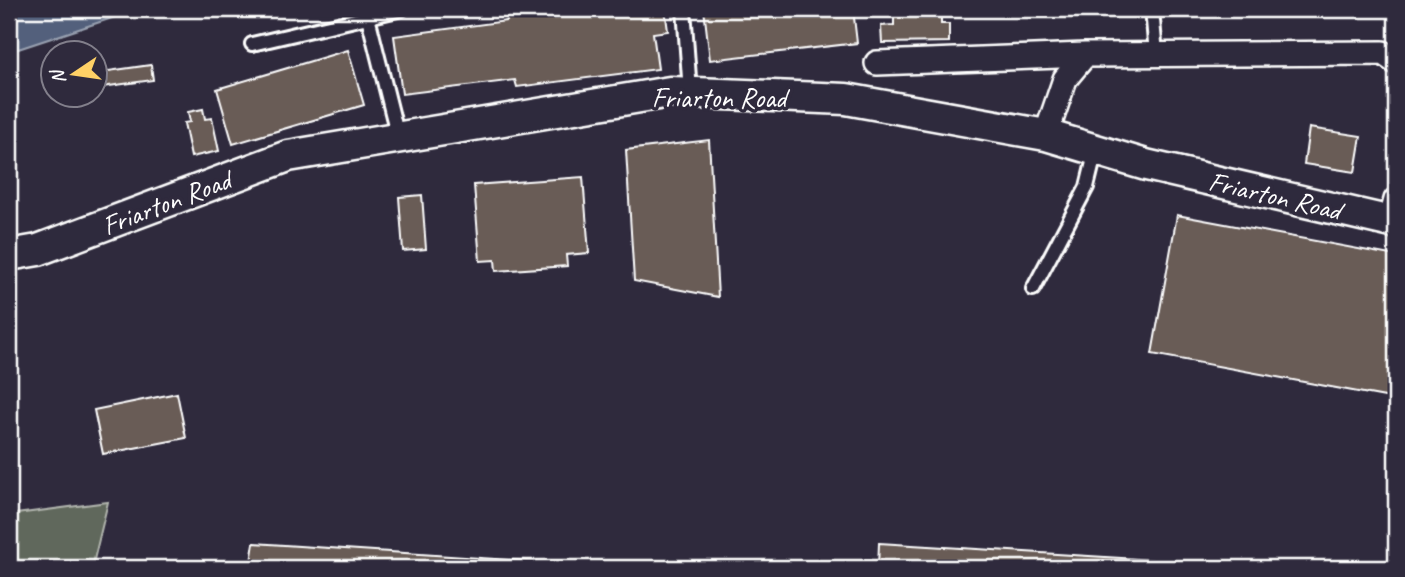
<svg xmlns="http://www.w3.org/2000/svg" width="1405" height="577" font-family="Caveat,sans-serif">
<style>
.green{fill:#61685b;stroke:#b0b4ad;stroke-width:2}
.water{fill:#53607c;stroke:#98a0b0;stroke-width:2}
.building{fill:#695b57;stroke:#fff;stroke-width:2}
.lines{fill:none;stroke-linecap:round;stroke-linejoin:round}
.service-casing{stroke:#fff;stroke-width:18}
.minor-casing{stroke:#fff;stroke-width:28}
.tertiary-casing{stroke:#fff;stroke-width:35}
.service{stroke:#2f2a3d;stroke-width:12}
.minor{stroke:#2f2a3d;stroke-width:23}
.tertiary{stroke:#2f2a3d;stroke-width:30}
.labels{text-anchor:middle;stroke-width:7;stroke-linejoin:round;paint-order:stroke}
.street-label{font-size:28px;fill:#fff;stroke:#2f2a3d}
</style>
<rect width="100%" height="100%" fill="#2f2a3d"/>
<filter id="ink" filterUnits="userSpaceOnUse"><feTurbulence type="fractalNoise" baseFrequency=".0143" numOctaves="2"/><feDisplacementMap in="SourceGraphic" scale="14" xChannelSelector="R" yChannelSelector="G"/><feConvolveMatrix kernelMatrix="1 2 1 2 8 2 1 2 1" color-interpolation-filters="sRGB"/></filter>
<g filter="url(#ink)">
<path class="green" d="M108 502 92 568H9V515Z"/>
<path class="water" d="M9 9H128L115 17 9 52Z"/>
<path class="building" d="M505 9H665L668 31 653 33 658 69 517 87 515 80 402 94 394 36 507 21Z
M704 9H853L857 43 710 60Z
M894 9H941V24H949V42L882 43 881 26 894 25Z
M348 50 364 105 233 144 217 89Z
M151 65 153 80 94 88V73Z
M203 109 205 119 212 118 219 151 191 157 184 123 190 122 188 112Z
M1309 128 1361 136 1355 172 1304 164Z
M709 140 718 297 634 281 626 150Z
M583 177 589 253 566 255 567 266 496 271 495 260 480 261 474 185Z
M422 195 426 249 403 251 399 197Z
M1177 215 1396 256V399L1152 354Z
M177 393 186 438 103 454 94 410Z
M254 543 632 568H250Z
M879 543 1234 565V568H878Z"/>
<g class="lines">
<g class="service-casing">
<path id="service" d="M684 9 690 92
M1152 9 1156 54
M368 17 398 137
M252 44 402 9
M1033 289 1087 187 1096 150"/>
</g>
<g class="minor-casing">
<path id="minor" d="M877 63 1085 55
M1046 135 1065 79 1085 55 1383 53 1396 62
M1390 222 1396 200"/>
</g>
<g class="tertiary-casing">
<path id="tertiary" d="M9 255 38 250 288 156 670 92 846 99 1046 135 1146 165 1396 223"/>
</g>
<use href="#service" class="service"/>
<use href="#minor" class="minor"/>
<use href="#tertiary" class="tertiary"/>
</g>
</g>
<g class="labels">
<g class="street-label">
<text x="719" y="107">Friarton Road</text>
<text transform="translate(1275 195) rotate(13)" y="10">Friarton Road</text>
<text transform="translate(166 202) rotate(-21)" y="10">Friarton Road</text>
</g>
</g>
<rect width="1405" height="577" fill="none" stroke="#2f2a3d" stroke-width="35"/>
<rect x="18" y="18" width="1370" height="542" fill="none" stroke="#fff" stroke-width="2.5" filter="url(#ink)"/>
<g transform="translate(74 74) rotate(257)"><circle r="33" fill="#2f2a3d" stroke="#827f8b" stroke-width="2"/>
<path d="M0-5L12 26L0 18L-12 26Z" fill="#ffd166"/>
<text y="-10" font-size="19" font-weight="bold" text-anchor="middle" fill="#ffffff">N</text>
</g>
</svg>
